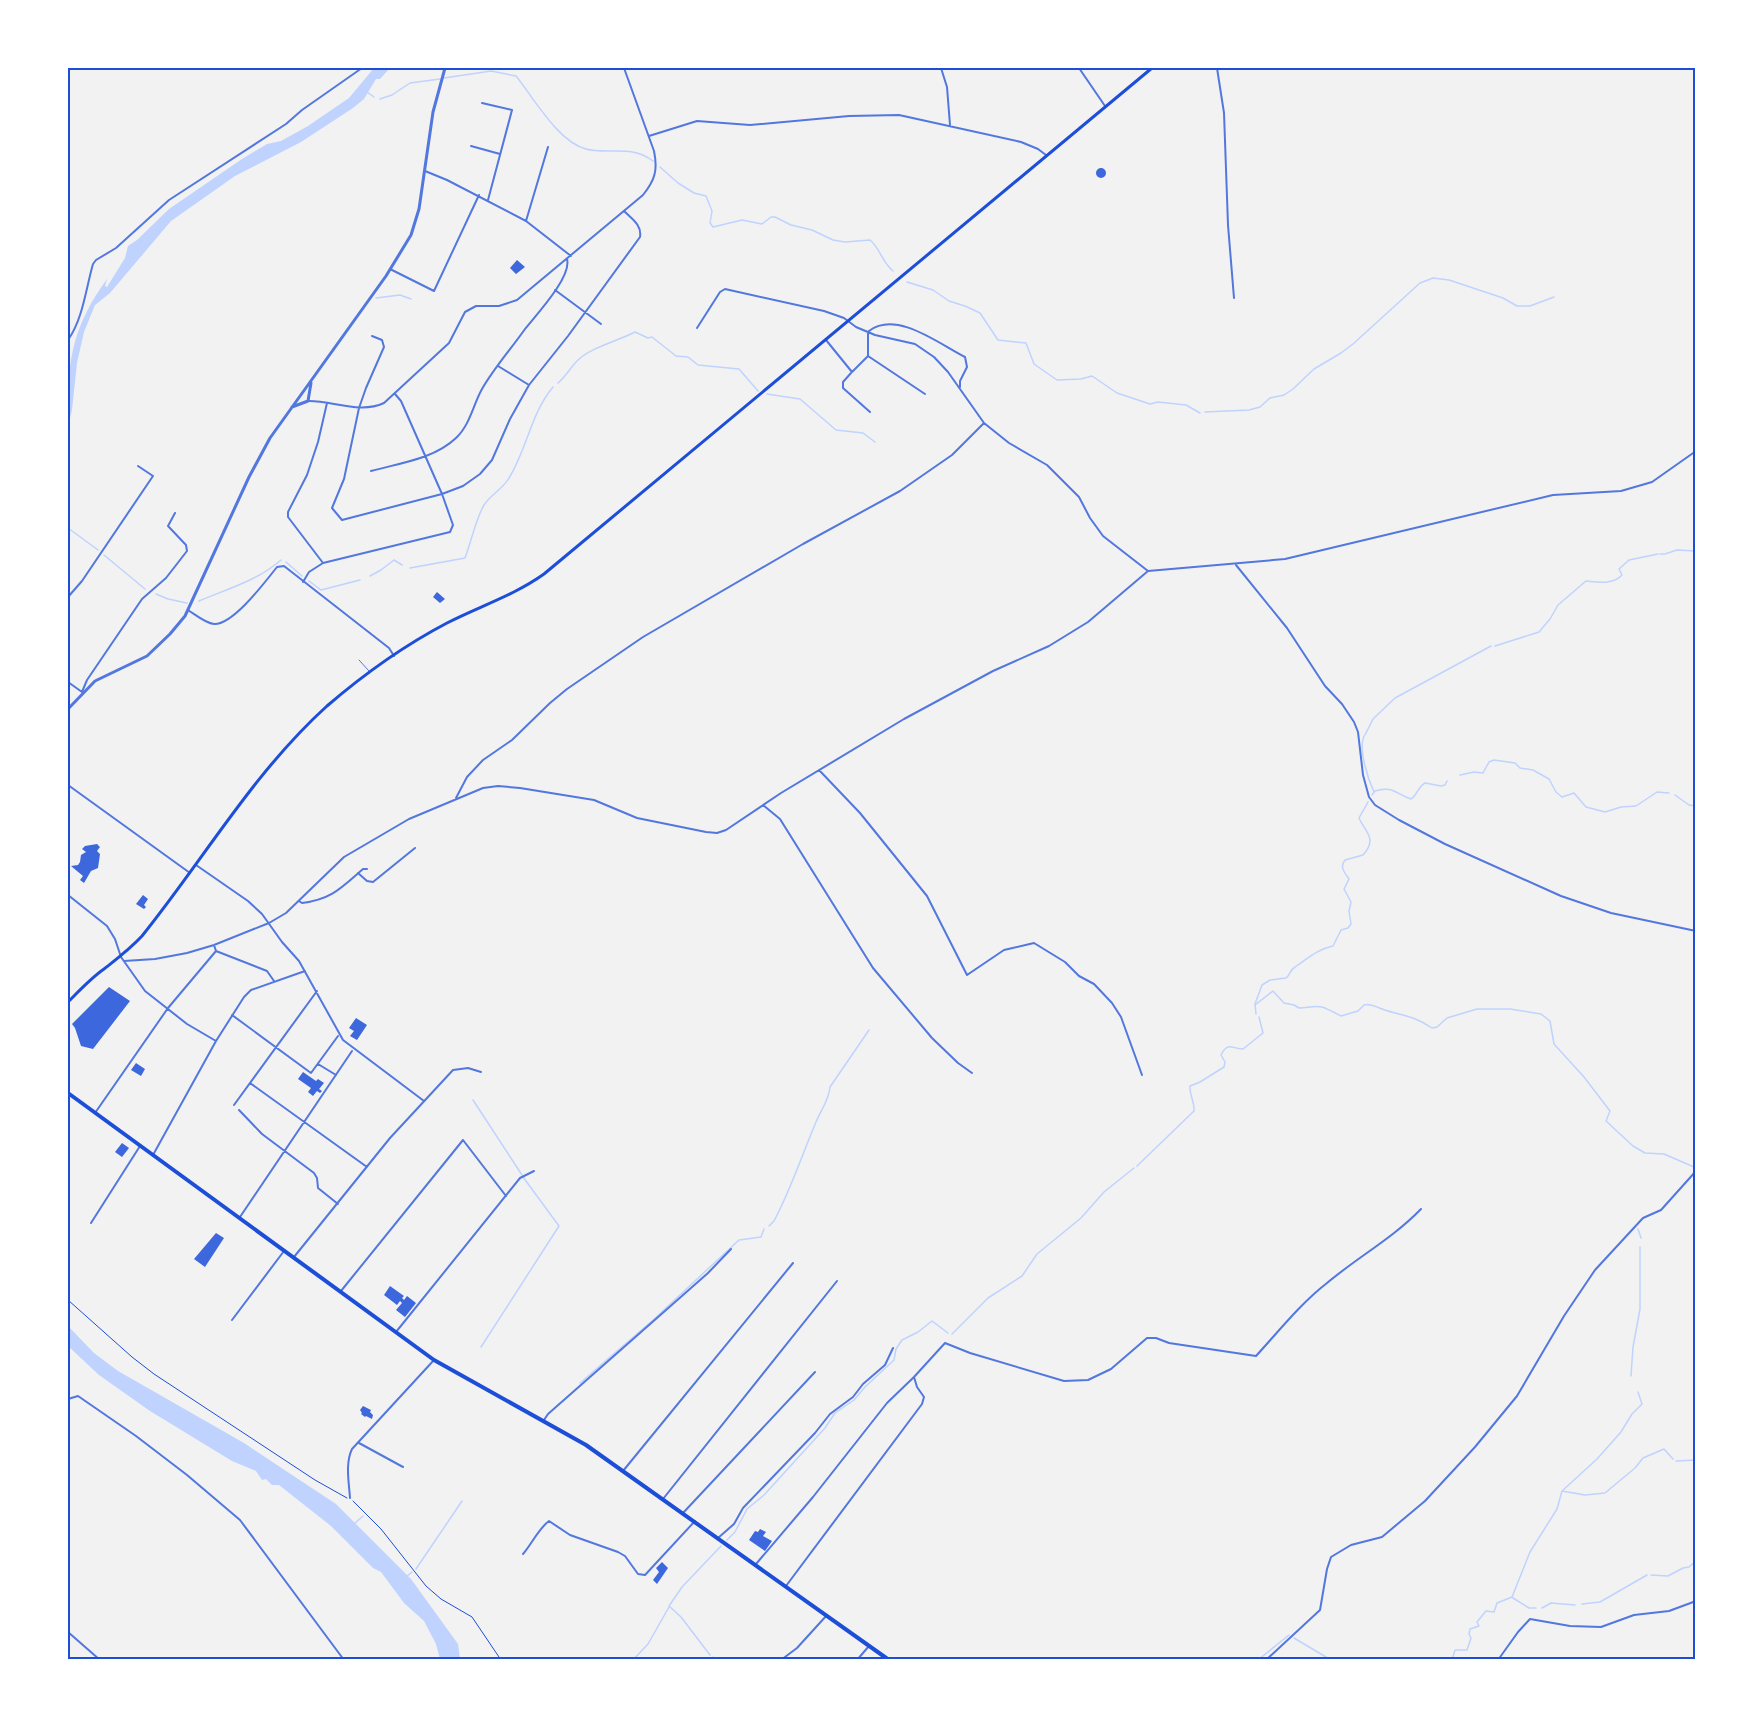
<svg xmlns="http://www.w3.org/2000/svg" width="1763" height="1727" font-family="'Alegreya Sans',sans-serif">
<style>
.water{fill:#bfd3fe}
.lines{fill:none;stroke-linecap:round;stroke-linejoin:round}
.stream{stroke:#bfd3fe;stroke-width:1.5}
.building{fill:#3d67dc}
.path{stroke:#1d4ed8;stroke-width:1}
.service{stroke:#5277de;stroke-width:1}
.minor{stroke:#5277de;stroke-width:2}
.tertiary{stroke:#5277de;stroke-width:3}
.secondary{stroke:#1d4ed8;stroke-width:3}
.primary{stroke:#1d4ed8;stroke-width:4}
.neatline{fill:none;stroke:#1d4ed8;stroke-width:2}
</style>
<rect width="100%" height="100%" fill="#f2f2f2"/>
<path class="water" d="M374 68H390L380 79H376L364 99 353 108 301 142 235 176 171 221 110 293 95 305 84 332 77 363 72 410 68 426C67 365 70 330 107 279L105 286 107 287 125 258 128 246 137 240 169 209 242 159 267 144 281 141 308 126 349 98Z
M68 1326 94 1353 118 1371 244 1443 336 1504 411 1579 458 1644 460 1659H440L436 1644 424 1621 404 1603 381 1572 373 1568 331 1526 279 1485H272L266 1479 262 1480 256 1471 232 1461 150 1411 99 1375 68 1346Z"/>
<g class="lines">
<path class="stream" d="M444 78 491 71 516 76C533 97 558 142 586 149 608 155 631 144 653 161
M367 92 374 97
M380 99 392 95 410 83 440 79
M660 167 678 183 694 193 706 196 712 211 710 223 713 227 742 220 762 224 771 217H775L791 225 812 230 833 240 845 242 870 240C880 248 882 262 893 271
M907 282 933 290 949 301 965 306 980 313 998 340 1026 343 1034 364 1057 380 1081 379 1092 376 1117 393 1150 404 1158 402 1186 405 1200 413
M376 298 400 295 411 299
M558 383C566 376 570 368 577 361 591 347 618 341 635 332L648 338 652 337 676 356 688 357 698 365 739 369 758 391
M767 394 800 399 836 430 863 433 875 442
M1205 412 1249 410 1260 407 1270 398 1284 395 1293 389 1314 369 1341 353 1353 344 1420 283 1433 278 1449 280 1503 298 1517 306H1530L1554 297
M68 528 98 550
M1660 554H1665L1677 550 1696 551
M104 555 145 589
M286 562 302 576
M410 568 465 558C470 545 477 516 484 505 490 495 503 489 509 478 527 449 531 413 553 387
M370 576 381 570 394 560 402 565
M309 581 321 590 360 580
M156 594 168 599 187 603
M199 601C227 589 257 581 281 560
M1495 646 1539 632 1550 619 1558 605 1586 581C1598 582 1613 585 1622 575L1619 569 1629 560 1658 554
M1365 735 1373 719 1395 698 1491 646
M1364 736C1358 749 1368 779 1374 792
M1460 775 1474 772 1483 773 1489 762 1494 760 1515 763 1520 768 1533 770 1549 779 1556 792 1562 797 1574 793 1586 807 1605 812 1621 807 1636 806 1657 792 1669 793
M1372 795 1375 791C1393 785 1397 795 1411 799 1417 795 1418 787 1425 783L1441 786 1445 785 1447 781
M1675 795 1689 805 1696 806
M1255 1005 1273 991 1284 1003 1294 1005 1299 1008C1323 1006 1318 1004 1341 1016L1358 1011 1364 1005C1371 1003 1376 1007 1382 1009 1402 1016 1413 1015 1432 1028L1437 1027 1447 1018 1477 1009H1510L1541 1014 1550 1021 1554 1044 1584 1077 1610 1111 1606 1121 1633 1146 1645 1153 1664 1154 1694 1167
M1256 1014 1255 1004 1262 985 1270 980 1286 978C1290 975 1290 970 1295 967 1307 959 1318 949 1333 946L1341 930 1348 928 1351 924 1349 911 1351 902 1344 889 1349 879C1345 873 1339 867 1345 860L1363 855C1378 838 1365 832 1359 818L1368 802
M473 1100 522 1175
M1137 1166 1194 1111C1195 1102 1189 1095 1190 1086L1200 1082 1224 1067 1225 1062 1221 1055C1228 1041 1232 1049 1243 1049L1263 1033 1259 1017
M769 1226 774 1221C791 1189 802 1155 816 1122 821 1110 829 1100 830 1087L869 1030
M1638 1229 1641 1238
M952 1334 988 1298 1022 1276 1037 1254 1081 1218 1104 1192 1134 1168
M481 1347 559 1226 523 1177
M1631 1376 1633 1347 1640 1309V1247
M580 1383 653 1320 739 1240 761 1237 764 1229
M1676 1461 1696 1460
M1562 1491 1597 1459 1621 1432 1632 1414 1642 1404 1638 1392
M354 1524 363 1516
M727 1540 735 1532 747 1509 764 1495 825 1428 835 1413 854 1400 865 1387 894 1360 896 1349 902 1340 918 1332 932 1321 948 1333
M416 1569 462 1501
M1651 1575 1668 1576 1683 1568 1689 1567 1696 1561
M406 1577 412 1572
M1513 1598 1529 1608H1536
M1582 1604 1600 1602 1647 1575
M1542 1608 1551 1603 1575 1605
M1294 1638 1331 1660
M710 1655 681 1617 669 1606 682 1587 721 1546
M713 1657 715 1660
M633 1660 648 1644 669 1607
M1258 1660 1289 1635
M1452 1660 1455 1650H1467L1471 1638 1469 1634 1470 1629 1479 1626 1477 1622 1486 1611 1494 1612 1497 1603 1512 1597 1530 1552 1557 1509 1562 1491 1585 1495 1605 1493 1635 1468 1643 1458 1664 1449 1673 1459"/>
</g>
<path class="building" d="M1096 173a5 5 0 1 1 10 0a5 5 0 1 1-10 0Z
M517 260 525 267 516 274 510 268Z
M437 592 445 599 440 603 433 597Z
M97 844 100 847 97 851 100 854 98 868 91 871 84 883 80 880 83 876 71 866 78 865 80 862 81 855 86 852 82 849 85 846Z
M143 895 148 899 144 905 146 907 144 909 136 904Z
M109 987 130 1001 93 1049 81 1046 75 1028 72 1024Z
M356 1018 367 1025 357 1040 350 1036 354 1031 349 1028Z
M136 1063 145 1069 141 1076 131 1070Z
M303 1072 316 1081 318 1079 324 1083 319 1089 322 1091 320 1093 317 1091 313 1096 308 1092 311 1088 298 1079Z
M122 1143 129 1148 122 1157 115 1152Z
M216 1233 224 1238 205 1267 194 1259Z
M390 1286 404 1296 402 1298 404 1300 407 1296 416 1303 405 1317 396 1310 402 1303 400 1301 397 1305 384 1295Z
M363 1406 371 1410 370 1412 373 1415 372 1419 366 1416 365 1417 361 1414 362 1413 360 1410Z
M760 1529 766 1532 763 1536 772 1541 765 1551 749 1540 755 1531 758 1532Z
M662 1562 668 1568 657 1584 653 1580 659 1572 656 1568Z"/>
<g class="lines">
<path class="path" d="M68 1300 132 1357 154 1374 315 1480 347 1498
M353 1501 381 1529 426 1586 441 1599 472 1617 501 1660"/>
<path class="service" d="M359 660 369 671"/>
<path class="minor" d="M941 68 947 87 950 125
M1079 68 1105 106
M1217 68 1224 113 1228 225 1234 298
M482 103 512 110 488 200
M649 136 697 121 750 125 849 116 899 115 1021 142 1038 149 1046 155
M471 146 500 154
M425 171 447 180 526 221 571 256
M526 221 548 147
M390 269 434 291 479 195
M555 290 601 324
M697 328 720 292 725 289 824 311 844 318 856 327 875 335 915 344 934 357 948 372 984 423 1009 443 1047 465 1079 497 1090 518 1103 536 1148 571
M869 331C897 310 939 344 965 357L967 367 960 381V387
M372 336 382 340 384 347 366 388 359 408 344 479 332 508 342 520 442 494 463 486 480 474 492 460 510 419 529 385 568 336 640 237C642 225 632 219 624 211
M68 340C83 319 86 288 93 264L96 260 116 248 169 200 286 124 302 110 362 68
M826 340 852 372 868 356V333
M868 356 925 394
M498 366 529 385
M851 373 843 382V388L870 412
M309 401C334 401 360 414 384 403L449 343 465 312 476 306H499L517 300 643 195C655 180 658 170 654 151L624 68
M327 403 318 442 307 475 288 512V517L323 563 450 532 453 525 442 494 401 401 395 394
M371 471C400 463 434 459 456 438 470 425 473 405 482 389 494 368 511 349 525 329 536 315 572 277 567 259
M1236 565 1287 628 1325 686 1342 704 1354 722 1358 732 1363 775 1369 797 1375 805 1399 820 1445 844 1561 896 1611 913 1696 931
M303 582 309 572 323 563
M68 597 82 581 153 476 138 466
M188 610C196 615 205 623 214 624 233 625 265 582 277 567L284 566 389 648 394 656
M68 682 82 692 87 680 142 599 166 578 187 551 186 545 168 526 175 513
M819 770 860 813 927 896 967 975 1004 950 1034 943 1065 962 1079 976 1094 984 1112 1003 1121 1017 1142 1075
M68 785 190 873
M456 798 467 777 483 760 512 740 550 703 567 689 643 637 803 544 900 491 952 455 984 423
M763 805 780 819 873 968 932 1038 958 1063 972 1073
M196 865 248 901 262 914 282 942 299 961 343 1040 424 1101
M358 873 367 881 373 882 415 848
M68 895 107 926 115 939 121 957 145 991 187 1024 216 1041
M299 901 302 903C332 899 341 888 363 869H367
M216 951 267 971 274 981
M124 961 155 959 187 953 214 945 269 923 286 913 344 857 409 819 483 788 498 786 520 788 594 800 637 818 706 832 717 833 726 830 781 793 904 719 993 671 1049 646 1088 622 1148 571 1285 559 1553 495 1621 491 1652 482 1696 451
M232 1015 311 1073 338 1036
M318 1064 336 1075
M250 1083 367 1167
M234 1105 317 991
M239 1110 262 1134 314 1173 317 1178 318 1188 338 1204
M95 1113 168 1008 216 951 214 945
M153 1155 216 1041 244 997 251 990 305 971
M240 1217 352 1051
M91 1223 140 1146
M294 1257 390 1138 453 1070 468 1068 481 1072
M341 1291 463 1140 506 1196
M232 1320 284 1251
M396 1332 520 1178 534 1171
M68 1399 78 1396 136 1436 187 1475 240 1520 344 1660
M544 1420 548 1414 708 1273 731 1249
M359 1443 403 1467
M623 1471 793 1263
M350 1498C349 1482 345 1464 352 1449L434 1360
M663 1499 837 1281
M683 1513 815 1372
M718 1538 734 1524 743 1508 815 1433 830 1414 853 1397 863 1384 885 1365 893 1348
M523 1554C531 1545 539 1528 549 1521L570 1535 618 1552 625 1556 638 1574 645 1575 695 1521
M756 1564 813 1497 887 1403 914 1377
M786 1586 922 1404 924 1397 917 1387 914 1377 945 1343 970 1353 1064 1381 1088 1380 1111 1369 1147 1338H1156L1169 1343 1256 1356C1279 1331 1300 1304 1327 1283 1358 1257 1393 1238 1421 1209
M68 1632 100 1660
M781 1660 797 1648 827 1615
M857 1660 869 1646
M1266 1660 1320 1610 1327 1569 1331 1557 1351 1545 1382 1537 1425 1501 1475 1447 1517 1396 1564 1316 1595 1270 1643 1218 1661 1210 1696 1171
M1498 1660 1518 1632 1530 1619 1570 1626 1601 1627 1634 1615 1669 1611 1696 1601"/>
<path class="tertiary" d="M292 407 308 401 311 383
M68 709 95 681 147 656 170 634 185 616 249 477 270 438 386 276 411 235 419 209 433 112 445 68"/>
<path class="secondary" d="M68 1002C79 991 91 978 104 969 118 958 130 949 142 936 204 859 253 773 327 706 363 675 405 645 447 623 480 606 513 596 544 574L1152 68"/>
<path class="primary" d="M68 1093 434 1360 586 1445 889 1660"/>
</g>
<rect width="1763" height="1727" fill="none" stroke="#ffffff" stroke-width="138"/>
<rect x="69" y="69" width="1625" height="1589" class="neatline"/>
</svg>
